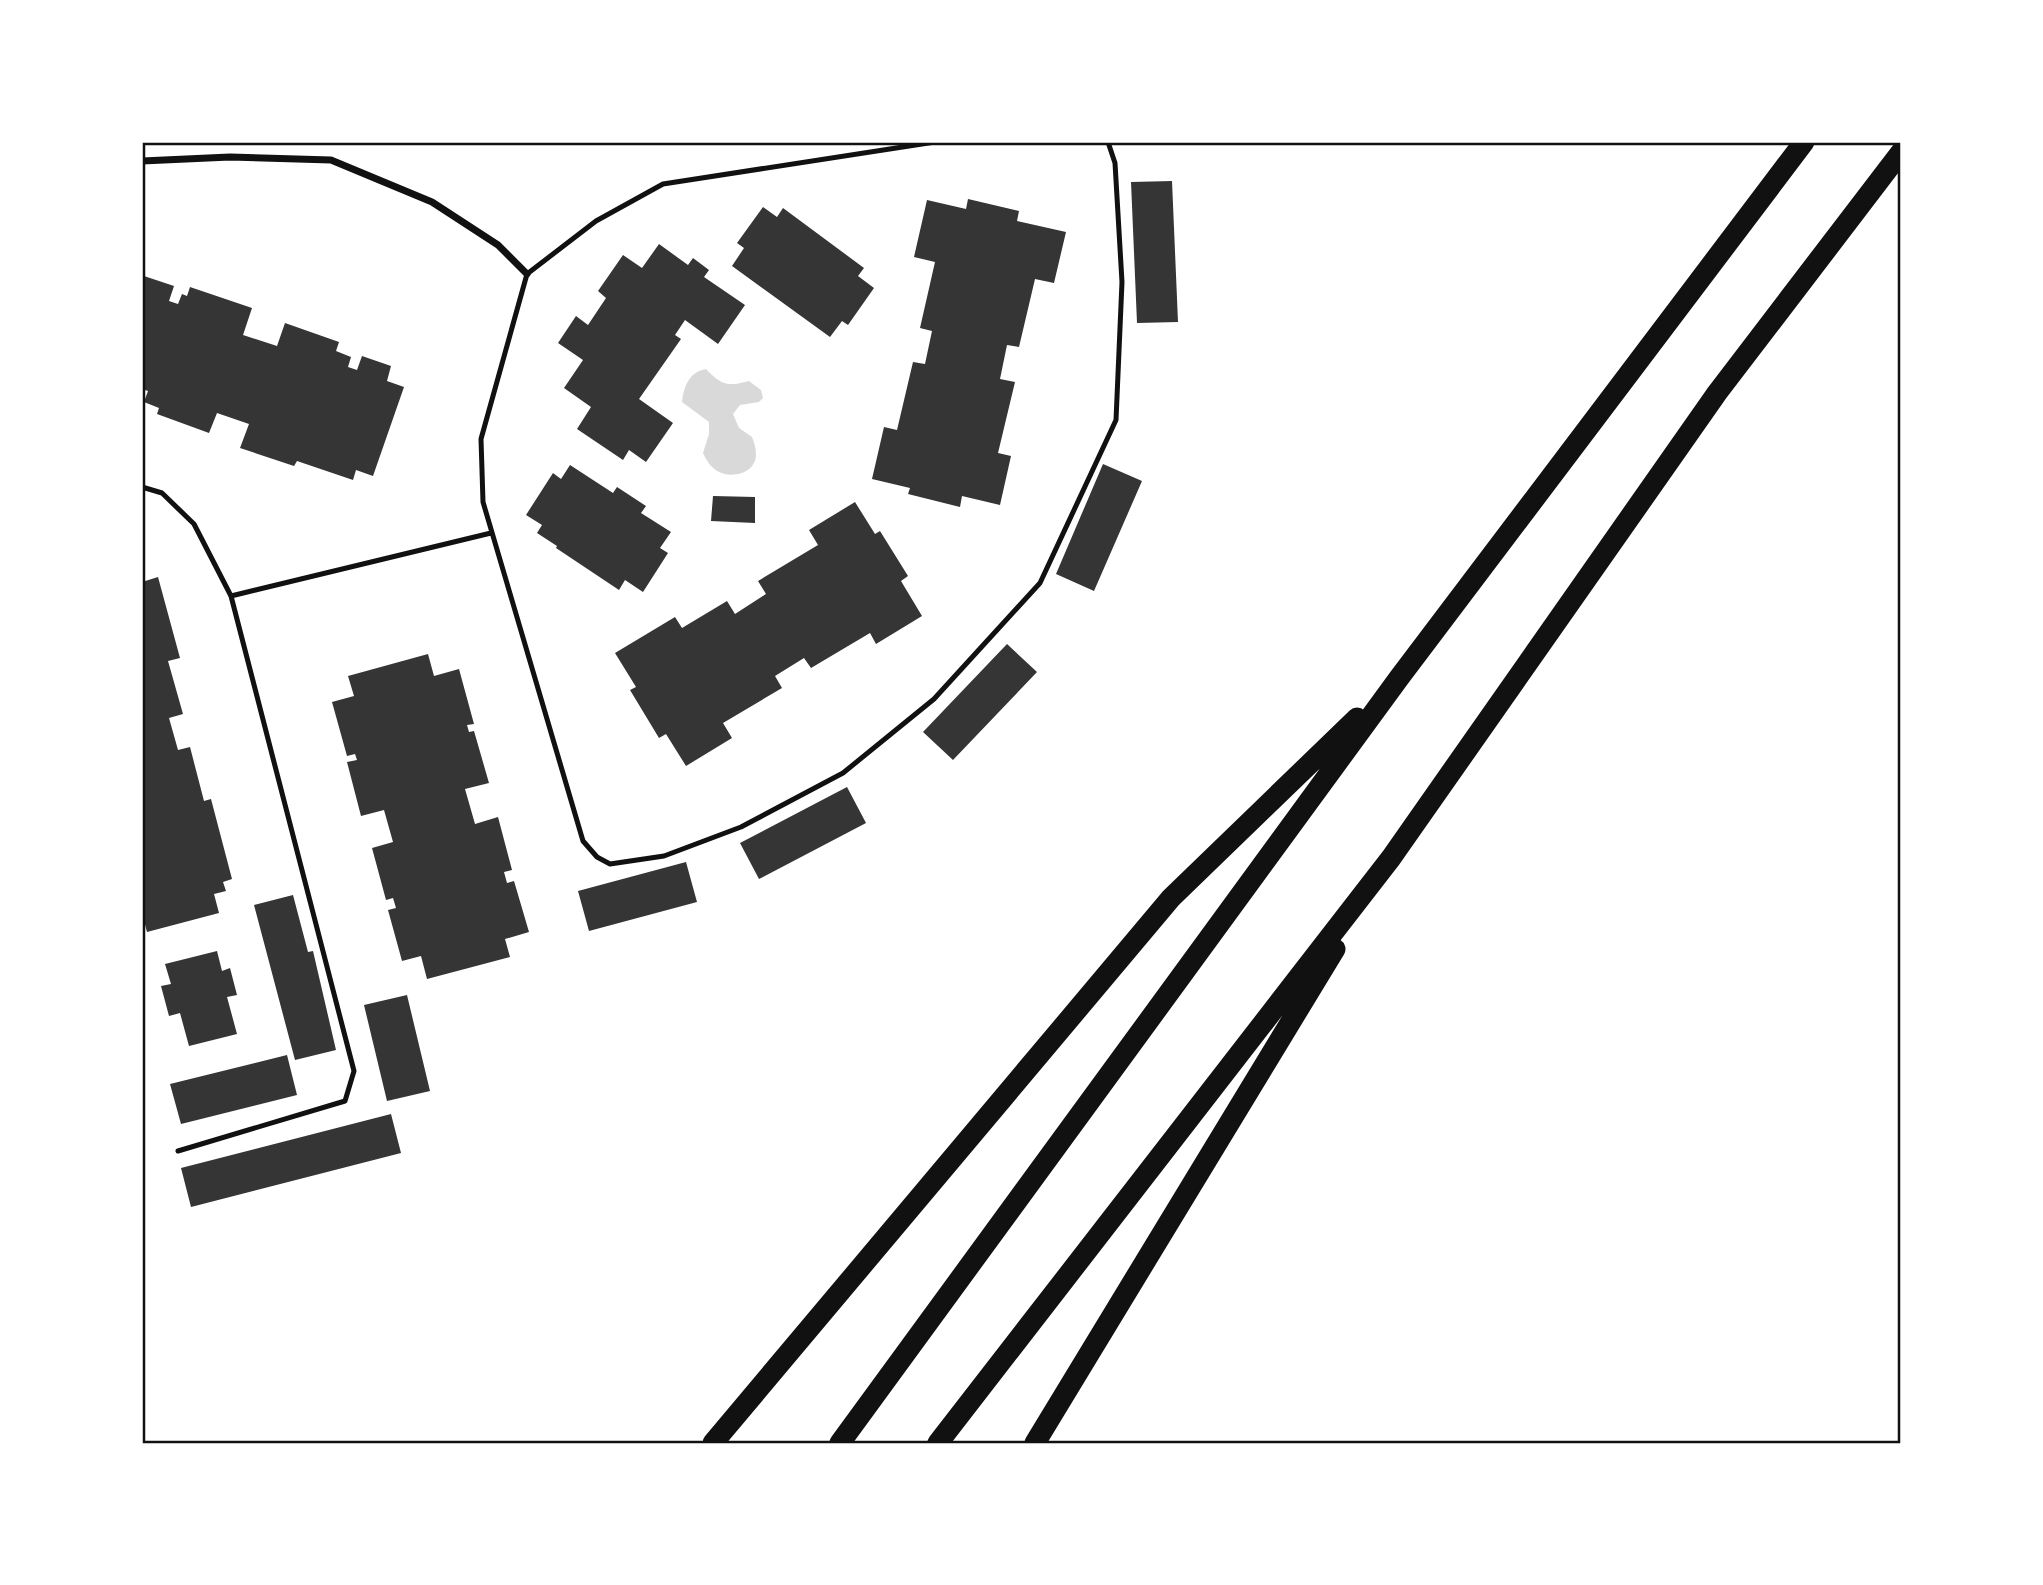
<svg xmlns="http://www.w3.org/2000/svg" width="2043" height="1585" font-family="'DM Sans',sans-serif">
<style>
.water{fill:#d9d9d9}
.building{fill:#353535}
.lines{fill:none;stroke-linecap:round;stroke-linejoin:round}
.service{stroke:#111;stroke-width:5}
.minor{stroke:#111;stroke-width:7}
.motorway{stroke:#111;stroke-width:21}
.neatline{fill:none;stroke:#111;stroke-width:2.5}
</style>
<rect width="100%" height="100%" fill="#fff"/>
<path class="water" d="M706 369C721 385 728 387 749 381L761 390 763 398 759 402 740 405 733 414 739 428 752 437C754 442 756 448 756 454 756 474 731 479 717 471 711 467 706 460 703 453L709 434V422L682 402C684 386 689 372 706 369Z"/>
<path class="building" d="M1172 181 1178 322 1137 323 1131 182Z
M968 199 1019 211 1017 221 1066 232 1054 283 1035 279 1019 347 1007 345 1000 379 1015 382 998 453 1011 456 1000 505 962 496 960 507 908 494 910 488 872 479 884 427 897 430 913 362 925 364 932 331 920 328 935 262 914 257 927 200 966 209Z
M763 207 777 217 783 208 864 268 858 276 874 288 848 325 842 321 830 337 732 266 744 248 737 243Z
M659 244 688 265 693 258 709 270 704 277 745 305 718 344 685 320 675 335 681 339 639 399 673 423 646 462 629 450 623 460 577 429 591 407 564 388 583 360 558 343 576 316 588 325 606 298 598 291 623 255 642 268Z
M144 276 174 286 169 301 178 304 182 294 187 296 190 287 252 308 243 335 277 346 285 323 339 342 336 351 351 357 348 367 357 370 362 356 391 366 387 381 404 387 373 476 356 470 353 480 297 461 294 466 240 448 249 424 217 413 209 433 157 414 159 408 144 402 148 391 142 389V282Z
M1103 464 1142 481 1094 591 1056 574Z
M570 465 613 493 617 487 646 506 641 513 671 532 660 548 668 553 643 592 625 580 619 590 556 548 557 546 537 533 542 525 526 515 553 473 561 479Z
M713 496 755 497V523L711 521Z
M855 502 875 534 880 531 908 576 901 581 922 616 876 644 870 633 811 668 804 658 775 676 782 688 723 723 732 738 686 766 666 734 659 738 630 690 636 687 615 653 675 617 682 628 727 601 735 614 766 594 758 581 818 545 809 530Z
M158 577 180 658 168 661 183 714 169 718 178 750 190 747 204 801 211 799 232 879 223 882 226 891 214 894 219 913 147 932 142 913V582Z
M1007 644 1037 672 953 760 923 732Z
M428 654 434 676 459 669 474 724 467 725 469 732 474 731 489 783 465 789 475 824 498 817 512 870 504 872 507 883 514 881 529 932 505 939 510 957 427 979 421 956 402 961 388 910 396 908 393 898 386 900 372 848 393 842 384 810 361 816 347 762 357 760 355 754 347 756 332 702 354 696 348 676Z
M847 787 866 823 759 879 740 843Z
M686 862 697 902 589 931 578 891Z
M293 895 308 952 313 951 336 1050 295 1060 254 905Z
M217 951 222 971 230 968 237 995 227 997 237 1034 189 1046 180 1013 169 1016 161 986 171 984 165 964Z
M407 995 430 1091 387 1101 364 1005Z
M287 1055 297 1095 181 1124 170 1084Z
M391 1114 401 1153 191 1207 181 1168Z"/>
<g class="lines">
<path class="service" d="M935 142 663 184 596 221 527 274 481 439 483 502 583 841 597 857 610 864 664 856 741 827 843 773 934 699 1040 583 1116 420 1122 282 1115 163 1108 142
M142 487 162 493 194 524 231 596
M178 1151 345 1101 354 1071 231 596 491 533"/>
<path class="minor" d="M142 161 230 157 331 160 432 202 498 245 527 274"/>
<path class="motorway" d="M713 1443 1171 898 1357 718
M840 1443 1399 678 1804 142
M938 1443 1391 858 1717 393 1901 152
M1035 1443 1335 949"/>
</g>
<rect width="2043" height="1585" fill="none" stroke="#ffffff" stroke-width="287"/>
<rect x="144" y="144" width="1755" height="1298" class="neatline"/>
</svg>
